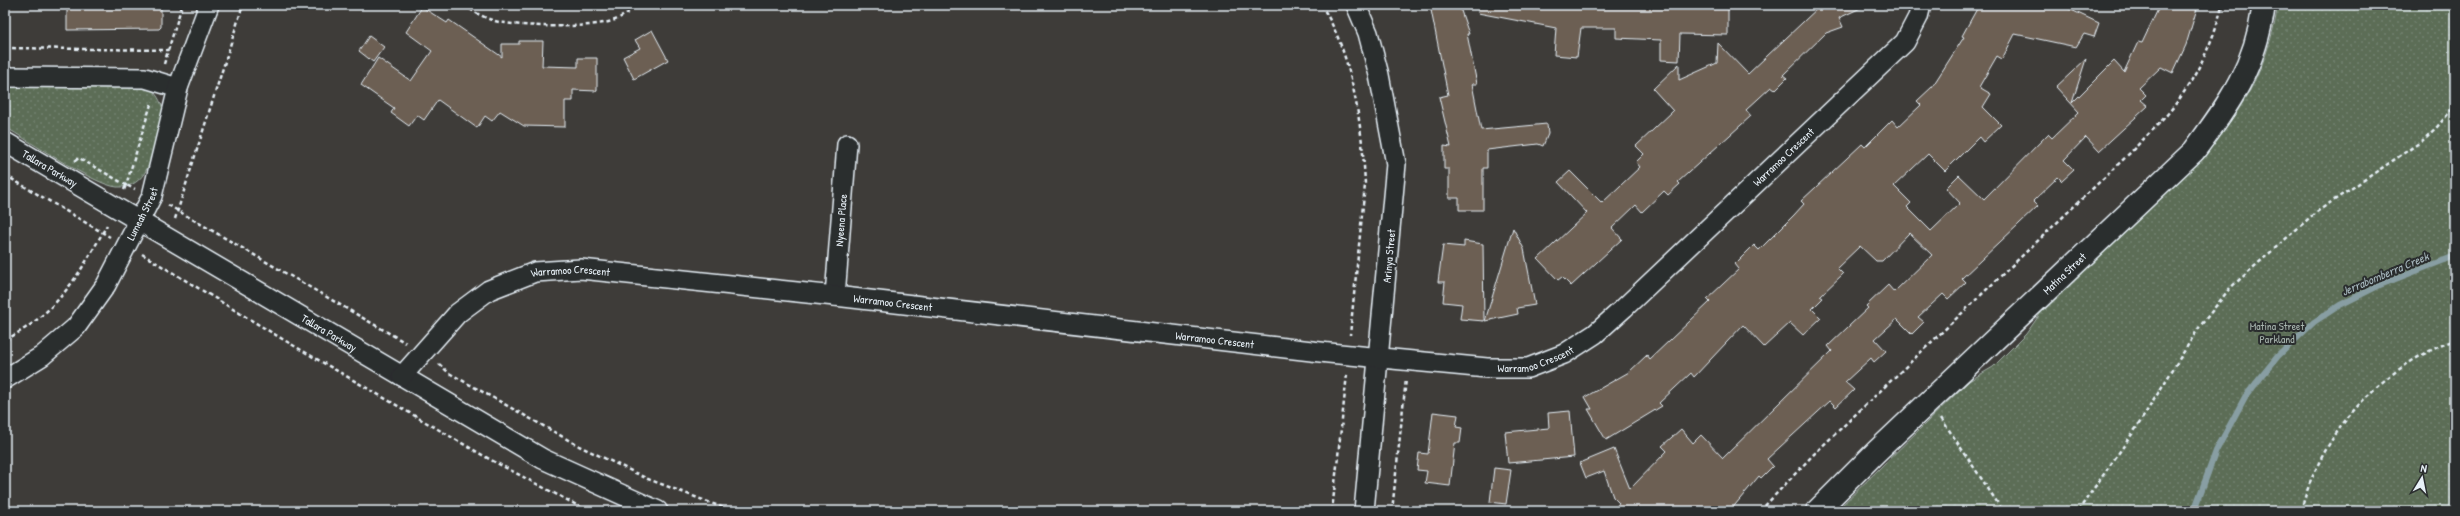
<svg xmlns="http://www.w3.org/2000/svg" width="2460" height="516" font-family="'Patrick Hand',sans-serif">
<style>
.park{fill:url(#park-dots);stroke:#a2afa8}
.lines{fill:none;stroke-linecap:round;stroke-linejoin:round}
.stream{stroke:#889ea3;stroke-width:6}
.building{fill:#6c5f53;stroke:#e8f1f8}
.minor-casing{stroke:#e8f1f8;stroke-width:22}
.tertiary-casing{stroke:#e8f1f8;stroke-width:25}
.path{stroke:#e8f1f8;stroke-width:2.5;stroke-dasharray:4 3;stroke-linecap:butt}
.minor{stroke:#2a2d2e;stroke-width:19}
.tertiary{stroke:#2a2d2e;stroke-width:22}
.labels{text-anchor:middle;stroke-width:4;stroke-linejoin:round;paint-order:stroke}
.street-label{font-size:11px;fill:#e8f1f8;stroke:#2a2d2e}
.park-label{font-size:11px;fill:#a9b6b0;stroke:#2a2d2e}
.water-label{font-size:12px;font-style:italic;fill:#a8b9bf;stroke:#2a2d2e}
</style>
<defs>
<pattern id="park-dots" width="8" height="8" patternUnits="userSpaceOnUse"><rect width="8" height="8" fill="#5b6d57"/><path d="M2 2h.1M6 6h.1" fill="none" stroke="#738270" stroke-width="1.8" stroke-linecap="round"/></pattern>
</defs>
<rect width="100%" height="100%" fill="#3e3c39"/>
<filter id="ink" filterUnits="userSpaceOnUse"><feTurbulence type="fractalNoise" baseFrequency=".025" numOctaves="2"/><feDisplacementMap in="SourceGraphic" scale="8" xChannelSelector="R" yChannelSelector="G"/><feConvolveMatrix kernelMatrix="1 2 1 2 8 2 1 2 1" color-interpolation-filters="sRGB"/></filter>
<g filter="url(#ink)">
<path class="park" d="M2278 5H2455V511H1836L1969 381 1993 367 2026 334 2040 314C2076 280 2111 245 2147 210 2212 147 2263 101 2278 5Z
M5 82C41 82 120 75 150 89 156 92 161 102 163 109 164 116 160 126 158 133 153 155 147 189 117 187 94 185 28 140 5 127Z"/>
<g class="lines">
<path class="stream" d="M2194 511 2216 451 2245 397 2278 356 2314 322 2340 305 2380 285 2455 256"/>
</g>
<path class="building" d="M67 5H161V27L159 29 67 30Z
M1430 5H1459L1469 34H1467L1477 84H1472L1481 130 1547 124 1548 134 1543 146 1538 144 1487 150V168H1483V210H1459V198H1449V169H1444V146L1451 147 1439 97 1448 95Z
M1478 5H1728V35L1680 34 1679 61 1661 60V40L1616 38V28H1581L1577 57 1554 55 1556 28 1478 13Z
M1821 5H1867L1839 18 1843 27 1826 33 1783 75 1787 78 1775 90 1771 87 1746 110 1751 116 1678 182 1680 184 1668 195 1664 191 1642 212 1636 205 1612 228 1622 239 1571 286 1562 277 1558 280 1538 259 1587 213 1558 182 1570 171 1602 203 1640 167 1636 162 1644 154 1636 146 1673 111 1653 89 1679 64V80L1717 63 1718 43 1748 74Z
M1979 5H2053L2067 8 2099 23 2094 37 2084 34 2076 47 2015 34 2002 59 1997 56 1979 87 1991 94 1983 107 2001 125 1983 142 1979 137 1945 171 1928 154 1894 186 1911 203 1907 207 1931 231 1960 203 1946 188 1959 175 1984 199 2048 134 2052 138 2079 112 2056 87 2086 59 2072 103 2114 61 2124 72 2138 42 2142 43 2160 5H2198L2186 45 2173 73 2161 67 2139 88 2146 95 2141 100 2148 106 2099 151 2086 137 2064 160 2074 170 2062 181 2058 177 2033 201 2038 206 1962 278 1966 282 1948 299 1943 294 1918 317 1924 322 1912 334 1897 319 1875 339 1886 351 1874 362 1871 358 1845 382 1854 390 1836 407 1830 401 1767 459 1773 466 1761 478 1759 476 1730 511H1613L1619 503 1613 497 1604 471 1586 478 1580 463 1614 449 1630 489 1667 451 1662 446 1681 429 1693 443 1701 435 1723 458 1832 351 1828 346 1868 308 1866 306 1888 285 1894 292 1932 255 1909 233 1882 261H1876L1860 246 1837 268 1843 274 1820 296 1823 298 1812 309 1821 318 1803 335 1790 323 1764 347 1743 325 1694 377 1691 373 1659 403 1662 406 1606 440 1588 409H1592L1585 397 1629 372 1647 355 1650 359 1710 302 1707 299 1739 269 1735 264 1754 245 1759 250 1794 215 1804 204 1801 201 1862 144 1865 147 1892 120 1898 127 1921 105 1917 101 1932 87 1964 37 1962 36Z
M422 7 447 23 449 20 502 57V44H519V41H543L542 66 578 67V58H597V91L573 90V101H565V127L524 126 500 111 492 121 485 116 477 128 438 100 424 120 417 115 409 126 391 113 394 108 361 85 378 58 411 81 432 51 406 32Z
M652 30 668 60 634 79 623 57 640 48 635 40Z
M369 36 384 47 373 62 359 51Z
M1513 228 1524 249 1535 305 1517 308 1518 314 1485 321Z
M1464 241 1483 244 1484 321 1460 319 1462 304 1443 302 1445 282H1438L1443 245 1464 247Z
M1570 411 1574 457 1508 463 1505 432 1549 428 1548 413Z
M1433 412 1458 415 1456 427 1462 428 1460 443H1455L1450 486 1425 483 1427 471 1417 470 1419 453 1428 454Z
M1494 468 1511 470 1506 504 1490 502Z"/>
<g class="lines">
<g class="minor-casing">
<g id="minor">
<path d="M1356 5 1368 33 1379 75 1396 164 1364 511"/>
<path d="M5 77 145 78 178 88"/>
<path id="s1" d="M5 142 543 459 658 511"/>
<path id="s2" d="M835 296 847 144"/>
<path id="s3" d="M402 376 458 313 489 290 535 272 581 269 835 296 1329 353 1487 368H1528L1564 354 1595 334 1624 308 1905 42 1918 17 1921 5"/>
<path id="s4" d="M5 379 42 356 76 327 106 285 152 196 178 88 209 5"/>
</g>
</g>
<g class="tertiary-casing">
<g id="tertiary">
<path id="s5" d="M1817 511 1876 452 2194 151C2231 101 2255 68 2264 5"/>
</g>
</g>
<path class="path" d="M464 5C475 13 486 19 499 22 525 27 591 29 615 20 624 16 630 11 638 5
M1321 5C1352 51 1363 130 1365 185L1350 335
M5 48 168 50
M164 64 182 5
M75 161 79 158 126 185 152 101
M5 175 110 237
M124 190 126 185 135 189
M168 205 406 343
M175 219 243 5
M142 254 284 340 491 460 588 511
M5 340C58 313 79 275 107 225
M439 364 449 373 579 446 648 479 732 511
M1941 418 2003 511
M1332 511 1347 374
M1392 511 1406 379
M1760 511 1813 455 2130 153C2143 139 2158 126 2170 111 2194 82 2214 42 2222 5
M2078 511 2137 427 2198 329 2230 288 2315 213 2422 141 2437 127 2455 106
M2301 511C2321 433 2379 368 2455 340"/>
<use href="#minor" class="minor"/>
<use href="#tertiary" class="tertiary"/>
</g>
</g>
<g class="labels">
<g class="street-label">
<text dy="4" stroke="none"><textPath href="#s3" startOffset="1505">Warramoo Crescent</textPath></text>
<text dy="4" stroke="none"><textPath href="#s1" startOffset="52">Tallara Parkway</textPath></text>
<text dy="4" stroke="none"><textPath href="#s4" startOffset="220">Lumeah Street</textPath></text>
<text dy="4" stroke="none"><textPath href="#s2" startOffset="76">Nyeena Place</textPath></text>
<text transform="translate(1389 256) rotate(-85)" y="4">Arinya Street</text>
<text dy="4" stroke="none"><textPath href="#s5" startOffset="343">Matina Street</textPath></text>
<text dy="4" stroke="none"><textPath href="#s3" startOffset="208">Warramoo Crescent</textPath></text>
<text dy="4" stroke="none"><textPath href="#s3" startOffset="532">Warramoo Crescent</textPath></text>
<text dy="4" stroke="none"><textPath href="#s1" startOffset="376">Tallara Parkway</textPath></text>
<text dy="4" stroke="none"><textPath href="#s3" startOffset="856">Warramoo Crescent</textPath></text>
<text dy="4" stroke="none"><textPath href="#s3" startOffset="1180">Warramoo Crescent</textPath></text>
</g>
<g class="park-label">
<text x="2277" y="330">Matina Street<tspan x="2277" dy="13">Parkland</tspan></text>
</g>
<g class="water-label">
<text transform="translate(2385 274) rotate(-23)" y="4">Jerrabomberra Creek</text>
</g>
</g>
<rect width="2460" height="516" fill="none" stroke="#2a2d2e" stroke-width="20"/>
<rect x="10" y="10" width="2440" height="496" fill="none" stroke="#e8f1f8" stroke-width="1.5" filter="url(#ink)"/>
<g transform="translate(2422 478) rotate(10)" stroke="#2a2d2e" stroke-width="3" paint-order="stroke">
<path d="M0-3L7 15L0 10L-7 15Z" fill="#e8f1f8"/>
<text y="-6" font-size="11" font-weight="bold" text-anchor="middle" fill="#e8f1f8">N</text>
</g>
</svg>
